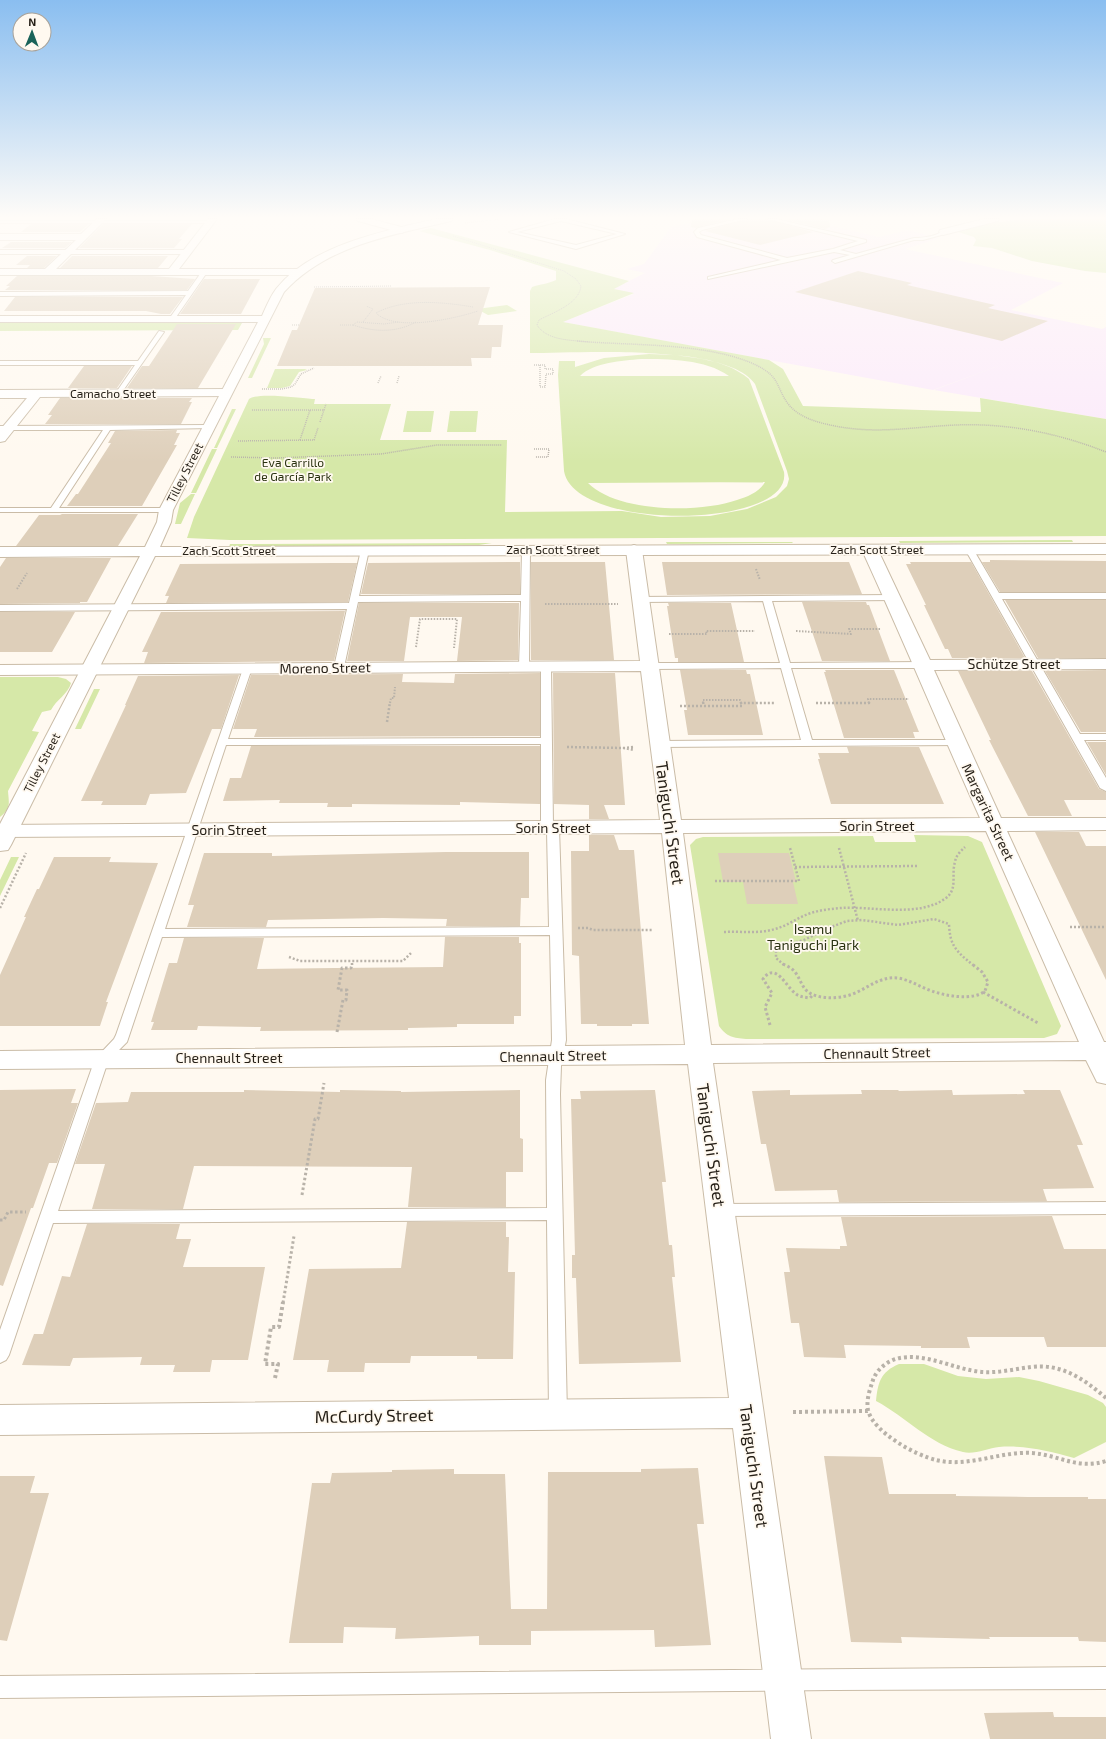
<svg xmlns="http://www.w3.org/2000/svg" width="1106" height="1739" font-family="'Exo 2',sans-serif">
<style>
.commercial{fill:#fbe9fb}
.green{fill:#d6e8a8;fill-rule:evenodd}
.building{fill:#decfba}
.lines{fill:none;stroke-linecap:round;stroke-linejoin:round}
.lane-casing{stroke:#cabca7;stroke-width:2}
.street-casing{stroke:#cabca7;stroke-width:2}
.secondary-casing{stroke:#cabca7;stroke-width:2}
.path-far5{stroke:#b8b2a9;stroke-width:1;stroke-dasharray:1 1;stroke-linecap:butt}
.path-far4{stroke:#b8b2a9;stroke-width:1.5;stroke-dasharray:1 1;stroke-linecap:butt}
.path-far3{stroke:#b8b2a9;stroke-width:2;stroke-dasharray:1.5 1.5;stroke-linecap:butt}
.path-far2{stroke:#b8b2a9;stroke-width:2.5;stroke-dasharray:2 2;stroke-linecap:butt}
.path-far1{stroke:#b8b2a9;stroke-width:3;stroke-dasharray:2.5 2.5;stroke-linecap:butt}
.path{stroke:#b8b2a9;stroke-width:4;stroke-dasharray:3 3;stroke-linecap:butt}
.lane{fill:#fff;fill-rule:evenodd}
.street{fill:#fff;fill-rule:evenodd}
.secondary{fill:#fff;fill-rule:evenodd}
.labels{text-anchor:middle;stroke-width:3.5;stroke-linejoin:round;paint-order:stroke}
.far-street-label{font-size:12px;fill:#251f17;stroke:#fff9f0}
.far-park-label{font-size:12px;fill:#2b3312;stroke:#fff9f0}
.street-label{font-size:14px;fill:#251f17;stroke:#fff9f0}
.park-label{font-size:14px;fill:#2b3312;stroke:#fff9f0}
.near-street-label{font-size:17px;fill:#251f17;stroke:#fff9f0}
</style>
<rect width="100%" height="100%" fill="#fff9f0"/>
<path class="commercial" d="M708 219H801L879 237 908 230 939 238 905 249 1063 283 1011 310 1102 329 1106 327V419L934 390 1066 341 933 390 562 322 634 294 613 289 645 273 627 269 644 264 671 227Z"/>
<path class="green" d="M1023 219H1106V273L1085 271 1032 261 992 248 973 246 976 240 974 237 955 231 992 223Z
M431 228 629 281 614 289 634 293 563 322 769 360 783 369 803 406 981 412 980 398 1106 419V536L230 540 187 538 194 517 249 399C257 392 301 398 314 399H315L314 404H391L380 440H507L505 512 622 511 661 517 710 516 747 509 776 497 787 486 789 479 787 471 755 384C728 343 577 353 530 353V291L532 287C540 284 548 284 556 280V271L490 250 419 231Z
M507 305 517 311 488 315 477 309Z
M0 321 224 322 242 323 238 330 0 331Z
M263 338H271L252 378H248L264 344Z
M649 354C682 355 723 357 749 379L784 472C793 529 574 532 564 471L558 375 559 361H575V367L604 358ZM641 359C669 359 705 359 729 376H580C594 362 622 361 641 359ZM765 482C760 492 747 497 737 500 700 513 618 513 588 483Z
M275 369H305L307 370 299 372 290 386 282 388H267Z
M232 409H236L217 448H214Z
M407 411H434L431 432H403Z
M450 411H478L476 432H447Z
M212 449H217L196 493H191Z
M191 494H195L181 524H175L180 503Z
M1072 540 1073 542 900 543 899 541Z
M666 542H792L793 543 667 544Z
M492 543 479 545 229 547 230 544Z
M0 677H58L66 679 71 683C68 694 56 700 51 710L42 712 32 731 39 732 8 791C9 804 11 808 0 817Z
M94 689H100L81 729H75Z
M914 835 968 836 982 842 1061 1026 1057 1034 1044 1038 746 1039C733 1038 727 1037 719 1026L690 845 696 839 703 837 873 836 875 842H916Z
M11 857H19L0 896V880Z
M899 1364H924L958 1376 986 1379 1019 1377 1039 1381 1088 1395 1103 1403 1106 1407V1442L1074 1458C1049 1451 1025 1445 999 1447 988 1448 974 1455 963 1452 929 1444 906 1417 876 1401 878 1383 880 1372 899 1364Z"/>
<path class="building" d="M692 219H731L698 227 696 228 691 227Z
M748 219H766L813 232 760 245 705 231Z
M783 219H829L830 227 825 229Z
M31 224H89L80 232H21Z
M103 224H192L179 239H182L174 248H79Z
M11 242H72L65 248H2Z
M27 256H57L44 268H27L30 265H16Z
M72 256H168L158 268H60Z
M858 271 912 283 907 285 995 305 988 308 1048 321 1002 341 795 292Z
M17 276H151L195 279 187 290H5L10 286H6Z
M204 279H260L241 314H180Z
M490 287 478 325H503L501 347H492L491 358H471L472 366H277L292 330H297L315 288Z
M15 297H183L170 314H161L146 311H4Z
M177 324H236L198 388H127L142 366H149Z
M84 366H132L117 388H68Z
M60 398H192L189 402H192L181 424H45L52 415H48Z
M177 430 176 433H180L174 445H177L142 506H67L76 494H78L111 443H108L115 431Z
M62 514H138L118 546H16L39 515H60Z
M6 558H111L87 602H80V603L0 604V567Z
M990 560 1106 561V592H1000L982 562H990Z
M516 562H520V594H361L368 563Z
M531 562H605L614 660H531Z
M662 562H849L862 594 667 595Z
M910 562H971L1025 658H952L948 649H945L924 605H926L906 564H911Z
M336 563H357L348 602 166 603 169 596H165L180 564Z
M1005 600H1106V658H1038Z
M802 602H866L867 605H869L890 661H822Z
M359 603H519L518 660 457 661 462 617H410L404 661H347Z
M668 603H731L744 662H678V658H675L667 606H669Z
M345 611 334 661 144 663 148 652H142L161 612Z
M0 612H75L52 652H0Z
M680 670H746L747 674H750L763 735H688L684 710H687Z
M825 670H894L919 732H913L915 738H844L824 672H826Z
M1106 670V732H1081L1045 671Z
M958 671H1032L1099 789 1106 792V800H1064L1072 816H1028L989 740H991Z
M540 673V736L254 737 257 729H233L251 675 403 674 402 682 454 683 455 674Z
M553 673H615L625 805H604L609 819H589V805L554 804Z
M239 675 221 729H212L186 793 150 794 146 805H101L103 801H81L126 705H125L138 676Z
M1087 742H1106V775Z
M251 746H540V804L460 802V805L352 804V807H327L328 803H279L280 800 223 801 230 778H241Z
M847 747H919L944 804H831L818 759H820L818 753H849Z
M1035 832H1079L1086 846H1106V980Z
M589 835H614L619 850H634L649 1024H632V1026H597V1024H581L579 956 572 955 571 851H589Z
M446 852H529V898H521L520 926H446L447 919 383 918 268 920 266 927H187L194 905H188L204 853H272V856Z
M718 853H789L796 882H793L798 904H747L743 882H723Z
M54 857H111L109 862 158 863 106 1002H108L100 1026H0V975L26 917H24L37 889H39Z
M445 937H519V943H521V1016H514V1024H457V1027L408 1028V1030L260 1031 261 1027 198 1026 197 1030H151L154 1022H151L169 963H177L184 938H264L257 969 335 968 443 967Z
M76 1089 71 1103H78L57 1163H49L33 1208H31L3 1286 0 1285V1090Z
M244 1090 340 1092V1090L401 1091V1092L520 1090V1138L523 1139V1172H506V1207H408L412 1167 194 1166 183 1209H92L105 1164H75L96 1103 128 1102 131 1092H244Z
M655 1090 666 1182H662L669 1245H672L675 1277H672L681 1362 579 1364 576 1278H572V1255H575L571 1099H581L580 1091Z
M790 1090V1095L862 1094 861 1090H898L899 1091 952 1090 953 1095 1025 1094 1023 1090H1060L1083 1145H1077L1094 1188 1043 1189 1047 1201 839 1202 837 1190 775 1191 766 1144H761L752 1091Z
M1052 1216 1064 1249H1106V1347H1047L1044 1337H967L970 1348H921V1346L844 1345 846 1358 804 1357 799 1323H791L784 1272H790L786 1248 840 1249V1246H847L841 1217Z
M407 1222H506V1237H509L508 1272H515L513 1359H477V1356H411L410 1363H365L364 1372H327L329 1360H293L309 1269 401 1268Z
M87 1224H180L176 1239H191L183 1267H265L248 1360H212L210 1372H173L175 1365H140L142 1357 73 1358 70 1366 22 1365 34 1334H43L62 1276 70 1277Z
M824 1456 882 1457 889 1494H956V1496L1028 1497H1088V1499H1106V1642L1079 1641 1078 1637H989L990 1639 901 1637 902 1643 851 1642Z
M698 1468 704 1524H697L711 1645 655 1647 654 1630 531 1631V1645H479V1636L395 1639 396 1628 344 1627 343 1643H289L312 1483H330L332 1473 392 1472V1470L454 1469V1474H505L511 1609H547L548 1472H641V1469Z
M0 1476H35L30 1493H49L7 1641 0 1640Z
M1053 1712 1054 1717H1106V1739H990L984 1713Z"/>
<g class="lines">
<g class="lane-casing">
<path id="lane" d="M555 219H566L625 234 576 249 509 232ZM561 221 617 234 576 245 517 232Z
M738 219H747L702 230 699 232 701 235 787 258 833 249 858 241 767 219H776L866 240V242L840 250 856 254 914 238C924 238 936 236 943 231L945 234 923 240H914L835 263 832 261 833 260 850 255 834 252 708 279V277L781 260 697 237 694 232 698 228Z
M0 221H210L212 222 210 223H0Z
M0 250H188L191 252 188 254H0Z
M203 270 208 271 174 320 172 321 169 319 186 295 0 296V292L188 291Z
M159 331 164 332 120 395 118 396 115 394 135 365H0V361H138Z
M208 425 212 427 210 428 110 430 59 508H166L170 510 169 512H0V508H51L103 430H0V426Z
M969 546 973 549 999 593H1106V599H1002L1080 734H1106V740H1084L1106 778V791L1100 788 965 549Z
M365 547 369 550 359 596 521 595 522 550 523 548H529L530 550 529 666 527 668H521L519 666 521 601 358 602 344 667 339 670 334 667 347 609 0 611V605L349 603 361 550Z
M892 595 896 598 895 600 772 601 790 663 923 662 928 665 923 668H791L812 740H956L960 741 961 743 960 745 659 747 654 744 659 741 801 740 781 668 650 669 645 666 650 663H780L763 601 641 602 637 599 638 597Z
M546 663 551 666 553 825 557 826 559 828 566 1040 561 1066 560 1094 567 1414 564 1420 558 1422 552 1420 549 1414 547 1220 53 1223 9 1355 6 1360 0 1363V1330L95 1059 114 1039 116 1035 244 666 247 665 252 668 228 739 541 738V666ZM541 744V828L543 830 547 831 549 927 165 929 226 745ZM550 935 552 1040 546 1080 547 1208 58 1211 108 1061 127 1042 162 937Z
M1106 1202V1214L720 1216 714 1214 712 1210 714 1206 720 1204Z
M1106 1667V1689L833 1690 0 1698V1676Z"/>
</g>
<g class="street-casing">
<path id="street" d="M97 219H106L56 269H169L208 219H217L179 269H298L303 272 298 275H0V269H45L76 240H0V234H81Z
M357 219H371L405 228 406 230 402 233 358 221Z
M984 219H999L998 221 943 235 939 232 940 230Z
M226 389 230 390 232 393 230 396 40 397 5 441 0 442V430L27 398H0V390Z
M634 545 639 547 642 550 681 820 980 818C940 729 903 639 862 550L865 547 870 545 875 547 878 550 930 660 1106 659V669L934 670 1001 818H1106V830L1007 831 1104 1042H1106V1084L1097 1082 1086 1060 713 1063 811 1739H771L733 1428 0 1435V1405L729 1398 688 1064 0 1069V1051L685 1045 662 833 0 837V825L660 820 641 671 0 675V665L640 661 626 550 629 547ZM986 831 1079 1042 711 1045 683 833Z"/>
</g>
<g class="secondary-casing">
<path id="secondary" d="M436 219H452L451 221C392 235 327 245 284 292L173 510 171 522 160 547 1106 544V554L155 556 11 845 8 850 0 851V824L140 556 0 557V547H145L157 522 159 510 258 322H0V316H262C266 307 270 297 276 289 311 245 384 231 436 219Z"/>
</g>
<path class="path-far5" d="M465 223 501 219
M453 236 564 271 576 279 581 286C579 304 554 312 539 320L537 325C547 341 572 340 589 342
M314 287 392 286
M473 307C443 302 404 298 376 313 395 332 454 319 478 311
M363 322 373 309 366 306
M292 325H299
M340 325H353L357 322 384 324 399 322
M353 325C374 332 396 333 416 322"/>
<path class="path-far4" d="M577 341C631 346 707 342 756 365 782 378 775 387 789 405 799 417 816 422 830 425 876 435 910 427 956 425 1008 423 1058 433 1106 452
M534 365H540
M540 365H545V369H553V374H546L545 387H540Z
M378 383 381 376
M397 383 399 376
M262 389H282L291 387 295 384 301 374 314 368
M252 410H324L326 404
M320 422 324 410
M300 440 310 410
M238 441 314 440 318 428
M534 449H549L548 457H535
M231 457 276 458 381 454 437 445H502"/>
<path class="path-far3" d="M756 569 760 580
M17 589 27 573
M545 604H618
M796 631 851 634 849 629H881
M669 634H707L706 631H755
M416 647 420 619H457L454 648
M390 703 391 698H394L395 687
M703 703V700H740L741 703
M869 703 868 699H909"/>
<path class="path-far2" d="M703 702 704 706
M741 702V703
M816 703H869V702
M680 706H742L741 703H775
M387 722 390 702
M567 747 624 748
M633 747 624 748 634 750
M839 848 858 921
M795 867 918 866
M715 881H799L790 848
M0 908 26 853
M1070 927H1106
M578 928H588L593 930H653
M724 932C741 931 759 934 775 929 787 926 797 918 808 914 819 910 830 909 841 908 873 906 919 918 946 898 958 889 951 875 955 862 956 855 961 851 965 847
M289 957 300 961H403L412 952
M352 965V962
M784 965 776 958V950L786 945 804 940 831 927 847 921 862 920 898 925 934 919 949 924C950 946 956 951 973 965"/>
<path class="path-far1" d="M783 964C787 966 792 968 795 972 803 983 802 992 817 996 828 999 842 998 853 994 868 988 880 976 898 978 910 980 920 987 932 991 946 996 973 1001 985 991L988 982 982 972 972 964
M983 992 1038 1023
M770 1025 765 1007 772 993 763 979C776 961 786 987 795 993 799 997 804 997 810 998L813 995
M337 1032 343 1000H346L347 990H338L342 968H351L352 964
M302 1195 315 1119H318L324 1083
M0 1220H4L8 1212H26
M283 1303 294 1236"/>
<path class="path" d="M275 1378 278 1364H265L271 1327H279L283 1302
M1106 1398C1084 1379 1061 1363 1031 1367 1015 1369 999 1373 983 1372 955 1370 928 1353 900 1358 888 1360 877 1369 873 1380 870 1389 866 1400 868 1410 873 1432 915 1455 936 1460 968 1468 1000 1451 1032 1453 1059 1455 1078 1470 1106 1461
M793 1412 868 1411"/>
<use href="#lane" class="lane"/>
<use href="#street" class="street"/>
<use href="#secondary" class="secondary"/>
</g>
<linearGradient id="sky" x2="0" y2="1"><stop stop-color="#8abef0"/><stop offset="0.47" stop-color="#fffcf8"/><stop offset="1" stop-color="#fffcf8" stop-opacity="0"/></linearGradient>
<rect width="1106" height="463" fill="url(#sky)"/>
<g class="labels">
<g class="far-street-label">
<text x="113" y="398">Camacho Street</text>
<text transform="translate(185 473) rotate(-63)" y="4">Tilley Street</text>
<text x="553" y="554">Zach Scott Street</text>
<text x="877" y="554">Zach Scott Street</text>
<text x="229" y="555">Zach Scott Street</text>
<text transform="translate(42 763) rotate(-63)" y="4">Tilley Street</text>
</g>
<g class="far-park-label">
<text x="293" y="467">Eva Carrillo<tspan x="293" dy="14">de García Park</tspan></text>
</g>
<g class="street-label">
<text x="1014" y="669">Schütze Street</text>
<text transform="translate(325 668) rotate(-1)" y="5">Moreno Street</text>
<text transform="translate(988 812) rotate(65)" y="5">Margarita Street</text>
<text x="877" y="831">Sorin Street</text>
<text x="553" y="833">Sorin Street</text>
<text x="229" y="835">Sorin Street</text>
<text transform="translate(877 1053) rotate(-1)" y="5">Chennault Street</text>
<text transform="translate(553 1056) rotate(-1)" y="5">Chennault Street</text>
<text x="229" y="1063">Chennault Street</text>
</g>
<g class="park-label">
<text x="813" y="934">Isamu<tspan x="813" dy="16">Taniguchi Park</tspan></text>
</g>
<g class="near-street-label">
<text transform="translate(670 823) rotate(82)" y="6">Taniguchi Street</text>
<text transform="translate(711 1145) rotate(82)" y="6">Taniguchi Street</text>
<text transform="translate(374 1416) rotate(-1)" y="6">McCurdy Street</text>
<text transform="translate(754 1466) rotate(82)" y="6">Taniguchi Street</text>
</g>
</g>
<g transform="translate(32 32) rotate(1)"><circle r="19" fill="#fff9f0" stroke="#a8a299"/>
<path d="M0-3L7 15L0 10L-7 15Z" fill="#1a6359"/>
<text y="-6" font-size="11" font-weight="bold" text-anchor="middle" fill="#251f17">N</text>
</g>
</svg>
